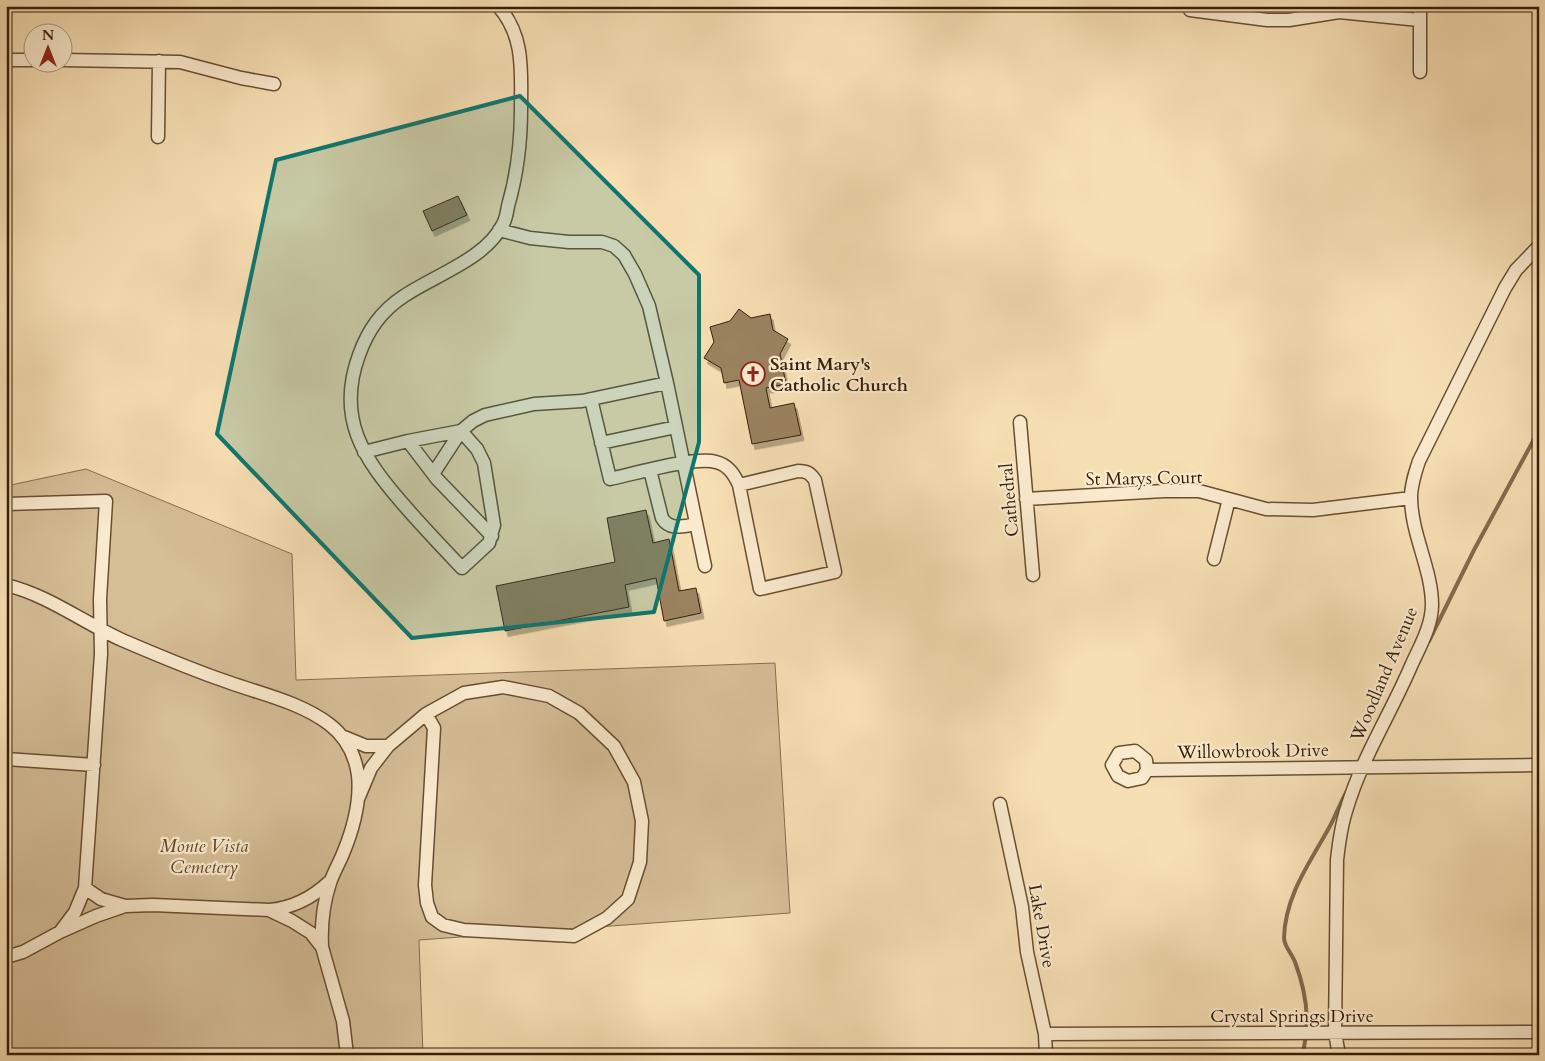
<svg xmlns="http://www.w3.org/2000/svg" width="1545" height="1061" font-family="Cardo,serif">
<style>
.green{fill:#d6be97;stroke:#866e50}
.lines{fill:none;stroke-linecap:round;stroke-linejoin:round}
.stream{stroke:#836b4c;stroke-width:4}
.building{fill:#9b8361;stroke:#371f08;filter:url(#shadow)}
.minor-casing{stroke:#674f33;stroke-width:15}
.minor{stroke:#faeace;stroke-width:12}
.marked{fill:#0f766e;fill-opacity:0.2;stroke:#0f766e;stroke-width:4;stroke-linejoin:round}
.labels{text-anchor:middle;stroke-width:4.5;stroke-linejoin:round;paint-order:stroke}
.poi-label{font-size:18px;font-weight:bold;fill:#371f08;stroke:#faeace;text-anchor:start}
.street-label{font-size:18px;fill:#371f08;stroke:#faeace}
.park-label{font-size:18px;font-style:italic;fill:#5f472c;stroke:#faeace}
</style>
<defs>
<filter id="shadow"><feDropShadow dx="3" dy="5.5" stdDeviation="0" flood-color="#0004"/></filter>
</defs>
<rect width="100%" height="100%" fill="#f7dfb4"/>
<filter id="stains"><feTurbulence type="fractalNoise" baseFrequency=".004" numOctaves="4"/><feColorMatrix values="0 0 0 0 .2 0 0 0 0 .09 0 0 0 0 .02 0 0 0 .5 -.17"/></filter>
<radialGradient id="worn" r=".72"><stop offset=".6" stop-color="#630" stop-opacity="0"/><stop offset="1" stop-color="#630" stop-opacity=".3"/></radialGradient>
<path class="green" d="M86 469 292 554 296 680 775 663 790 913 419 940 423 1055H6V486Z"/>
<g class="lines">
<path class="stream" d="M1429 641 1474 550 1539 430
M1302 1055C1311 1024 1306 991 1295 962 1292 954 1284 946 1284 938 1285 895 1311 861 1330 826 1336 815 1340 803 1347 791"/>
</g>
<path class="building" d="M458 196 467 215 432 231 423 211Z
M739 309 751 318 770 314 773 330 788 339 780 354 786 384 766 388 770 408 794 403 801 435 752 444 739 380 724 383 721 368 704 358 714 342 710 327 730 321Z
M646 510 653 543 669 539 679 591 696 588 701 613 664 621 656 578 625 585 629 607 505 631 496 586 615 562 607 518Z"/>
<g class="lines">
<g class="minor-casing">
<path id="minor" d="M1190 10 1267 20H1289L1339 12 1419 20
M6 60H32
M62 60 180 62 241 78 274 84
M1420 72V6
M158 137 159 61
M499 230 530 238 569 242H602L614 246 624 255 635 274 649 306 667 383 705 566
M591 399 610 479C633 474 695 456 716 462 728 465 734 474 739 485L760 589 835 572 815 480C810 473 807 471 798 471L739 485
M1020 422 1033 575
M408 441 437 479 492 536
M601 443 676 427
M364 452 408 441 461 431 477 449 484 463 494 525 489 543 462 568C442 547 422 526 403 504 363 458 336 418 359 355 368 330 381 311 404 296 435 275 486 259 503 224 506 219 507 212 508 206 517 175 521 142 521 109 521 72 525 36 498 6
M650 470 662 518C670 531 683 526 696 524
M433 474 461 431 473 421 485 415 534 404 582 401 667 383
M1026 499 1164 491H1199L1266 509 1313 510 1411 498
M6 504 106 501 100 599 101 654 85 888 75 912 60 932
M1214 559 1229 499
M6 585C48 595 84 623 122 640 157 655 192 670 228 682 261 694 300 702 329 724 346 737 355 754 358 775 361 803 353 830 342 856 338 865 333 874 330 883 323 904 321 926 322 947L343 1021 347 1055
M344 737 366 746H388
M1135 751 1146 760 1147 770 1142 778 1128 781 1118 776 1112 765 1119 753Z
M6 759 94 765
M1147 770 1539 765
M358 799 371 768 388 746 426 714 464 693 503 687 549 696 579 713 614 746 634 782 642 821 640 862 628 899 607 918 574 936 464 930 443 925 432 917 427 903 425 885 434 728 426 714
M1000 804 1022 907 1027 952 1045 1034 1046 1055
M85 888 101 899 125 906
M269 910C292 908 312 898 329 882
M6 957 23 952 60 932 96 916 125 906 153 905 269 910 292 921 311 933 322 947
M1045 1034 1539 1032
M1339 1055 1335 1033 1337 860C1339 842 1341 825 1347 808 1361 760 1391 713 1411 666 1419 648 1432 626 1432 605 1432 569 1411 534 1411 497 1411 485 1415 473 1419 461L1505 288 1516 270 1539 246"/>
</g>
<use href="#minor" class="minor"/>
</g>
<path class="marked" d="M520 96 699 275V442L654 612 412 638 217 434 276 160Z"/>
<defs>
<g id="church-ring" transform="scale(1.25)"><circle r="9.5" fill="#faeace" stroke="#8f2418" stroke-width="1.5"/><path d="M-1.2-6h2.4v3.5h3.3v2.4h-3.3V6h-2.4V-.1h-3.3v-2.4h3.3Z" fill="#8f2418"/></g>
</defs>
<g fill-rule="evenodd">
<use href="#church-ring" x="753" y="374"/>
</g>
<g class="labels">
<g class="poi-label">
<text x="770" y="370">Saint Mary's<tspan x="770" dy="21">Catholic Church</tspan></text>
</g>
<g class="street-label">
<text transform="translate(1144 478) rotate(-1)" y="6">St Marys Court</text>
<text transform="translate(1009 500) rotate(-95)" y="6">Cathedral</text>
<text transform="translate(1384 674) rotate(-67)" y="6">Woodland Avenue</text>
<text transform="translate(1253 751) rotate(-1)" y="6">Willowbrook Drive</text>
<text transform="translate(1042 926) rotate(80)" y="6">Lake Drive</text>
<text x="1292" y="1022">Crystal Springs Drive</text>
</g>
<g class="park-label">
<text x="204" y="852">Monte Vista<tspan x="204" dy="21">Cemetery</tspan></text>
</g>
</g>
<rect width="1545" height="1061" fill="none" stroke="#f7dfb4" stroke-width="25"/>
<rect x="8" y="8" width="1530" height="1046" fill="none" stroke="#371f08" stroke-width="2.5"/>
<rect x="12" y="12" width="1520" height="1036" fill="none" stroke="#371f08"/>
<g transform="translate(48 48)"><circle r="24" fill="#faeace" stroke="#ac997f"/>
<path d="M0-4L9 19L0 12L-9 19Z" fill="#8f2418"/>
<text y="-8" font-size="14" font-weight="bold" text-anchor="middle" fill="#371f08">N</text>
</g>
<rect width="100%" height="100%" filter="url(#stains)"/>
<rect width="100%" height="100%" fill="url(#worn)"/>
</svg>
